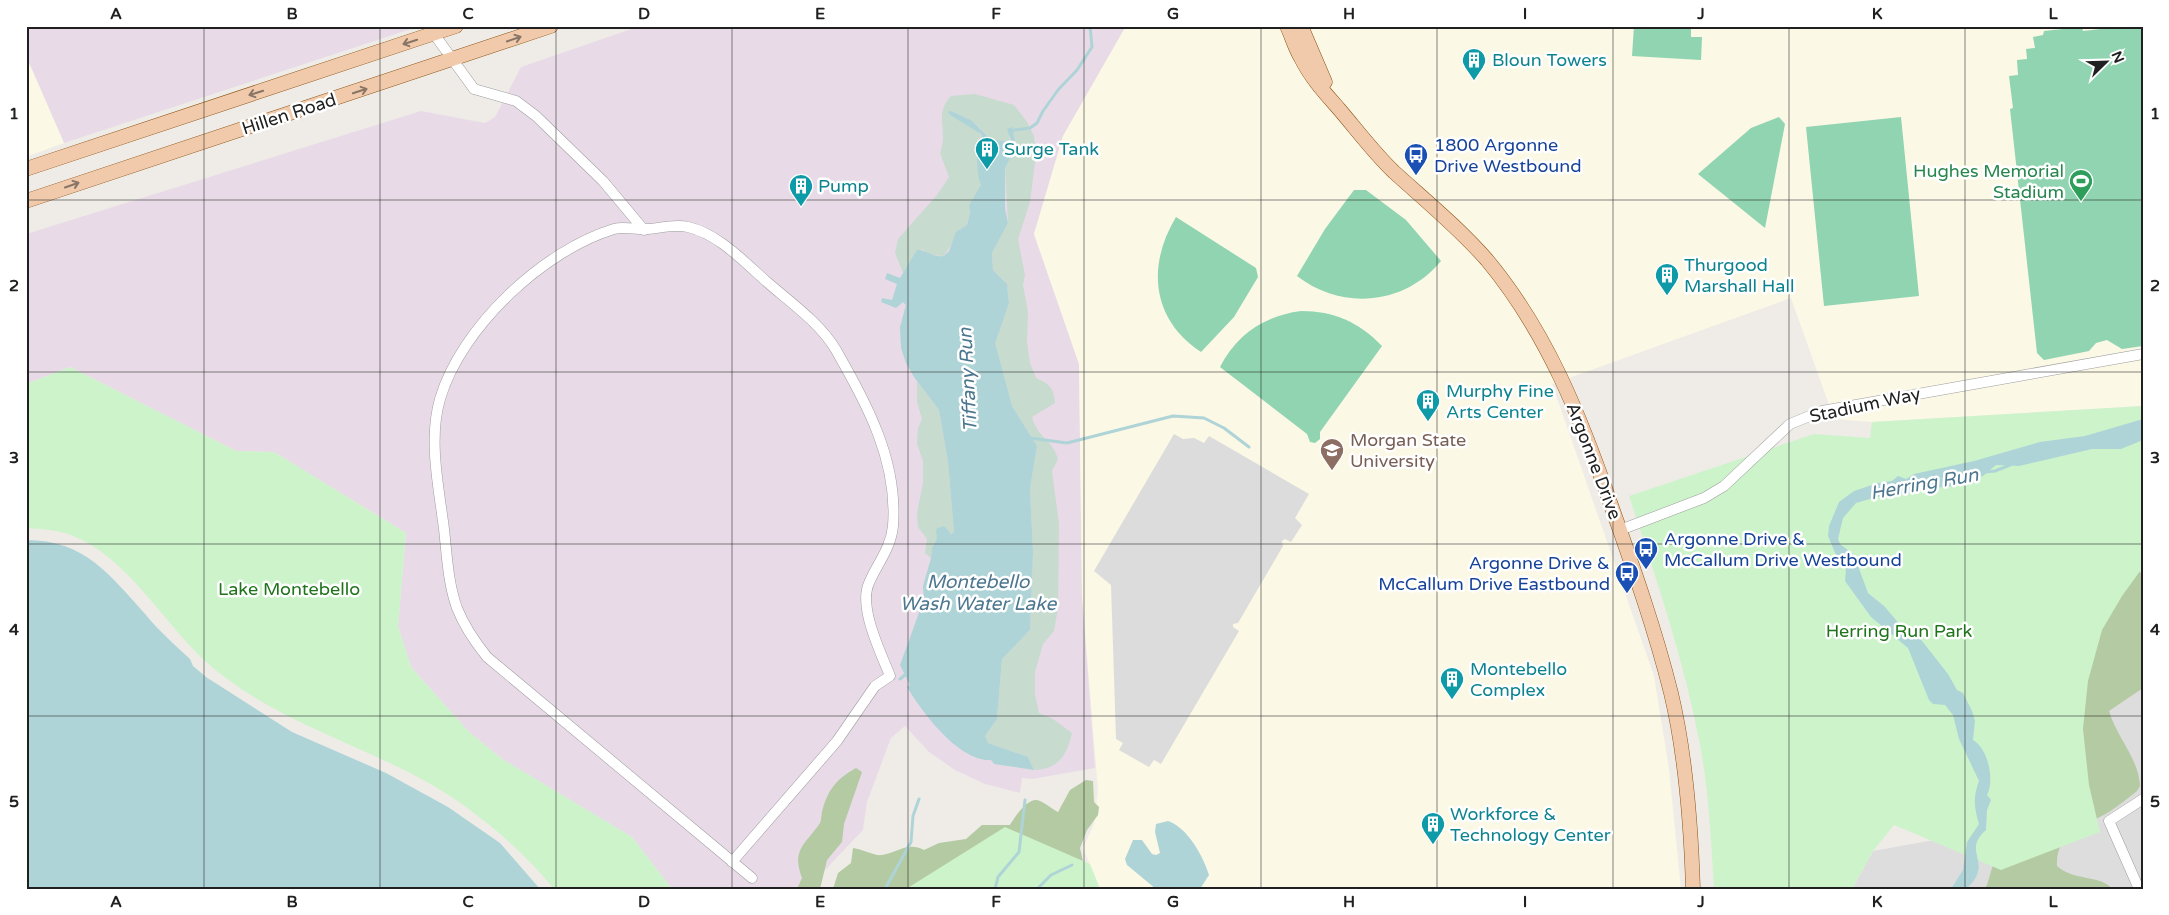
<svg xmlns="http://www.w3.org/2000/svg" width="2169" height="915" font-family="'Varela Round',sans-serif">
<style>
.residential{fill:#dedddd}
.industrial{fill:#e8dbe7}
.education{fill:#fbf8e5}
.forest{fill:#b3caa2}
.wetland{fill:#c7dbcf}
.park{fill:#cdf3cb}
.pitch{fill:#90d4b1}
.parking{fill:#dcdcdc}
.water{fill:#aed4d7}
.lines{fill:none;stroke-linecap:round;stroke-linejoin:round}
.stream{stroke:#aed4d7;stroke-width:3}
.minor-casing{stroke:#9d9d9d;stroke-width:11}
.major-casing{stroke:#895213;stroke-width:15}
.minor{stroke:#fff;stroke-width:10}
.major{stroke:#f1caac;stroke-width:14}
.oneway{stroke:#887566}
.grid{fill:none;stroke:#202020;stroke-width:1;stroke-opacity:0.55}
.labels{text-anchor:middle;stroke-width:5;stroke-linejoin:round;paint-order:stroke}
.culture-label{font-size:18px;fill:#0d838f;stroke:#fff;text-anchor:start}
.street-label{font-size:18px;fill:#202020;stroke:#fff}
.transit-label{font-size:18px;fill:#164399;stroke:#fff;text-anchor:start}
.leisure-label{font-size:18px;fill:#27864d;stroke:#fff;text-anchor:end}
.education-label{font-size:18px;fill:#785e54;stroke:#fff;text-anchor:start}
.park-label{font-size:18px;fill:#1f731a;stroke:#fff}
.water-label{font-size:19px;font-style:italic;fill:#4d778f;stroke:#fff}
.neatline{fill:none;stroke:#202020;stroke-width:2}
.grid-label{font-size:16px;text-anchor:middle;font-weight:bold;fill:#202020}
</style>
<rect width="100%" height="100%" fill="#efece8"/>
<path class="residential" d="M2143 567V889H1852L1873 851 2095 811 2122 596Z"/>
<path class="industrial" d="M26 26H420L64 143 26 56Z
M640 26H1126L1063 136 1034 234 1079 364 1082 595 1095 768 1032 779 1022 778 1020 793 985 784 955 770 929 752 905 726 891 738 867 802 863 830 807 889H672L632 837 502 759 469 732 411 667 398 626 406 533 274 452 236 451 70 367 26 384V234L421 111 485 123 495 117 521 67Z"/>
<path class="education" d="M1126 26H2143V406L1872 422 1834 419 1791 298 1552 384 1654 676 1669 769 1681 889H1100L1083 848 1094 824 1098 790 1082 595 1079 364 1034 234 1063 136Z
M26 56 64 143 26 157Z"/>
<path class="forest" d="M2133 561 2143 577V688L2109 711C2117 738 2139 759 2140 786L2137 791C2128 798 2118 806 2109 812 2085 826 2055 833 2057 866 2073 881 2102 875 2112 889H1984L1987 885 1995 858Z
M856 768 862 772 844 824 842 842 827 860 820 889H797L802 878C791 849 806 844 820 823 822 819 821 813 823 808 829 788 838 778 856 768Z
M1086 780 1093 781 1094 802 1099 807 1098 815 1087 830 1080 848 1084 866 1081 889H833L838 873 851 863 853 848C861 849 869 853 877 855 892 857 906 840 924 850L939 843 966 839 982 825H1010C1015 817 1026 799 1037 800 1043 801 1052 809 1058 812L1070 790Z"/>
<path class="wetland" d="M975 94 1014 105 1027 122 1034 136 1036 155 1030 202 1018 239 1025 275 1023 285 1028 312 1027 342 1030 363 1036 378C1049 383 1054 388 1055 403L1032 417C1038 439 1052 438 1058 459L1052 471 1059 524 1058 608 1054 631 1043 644 1035 672V694L1039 713 1053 719 1072 733C1067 755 1059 769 1034 770L1028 757 988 743 985 736 997 719 1002 659 1030 630 1033 553 1030 489 1037 446 1012 406 994 343 1009 303 1007 284 993 270 992 253 1008 223 1005 167 1016 147 1015 141 1008 136 1011 140 1007 143 990 139 971 120 951 111 950 115 978 131 982 137C980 139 977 140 977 143 975 150 979 180 982 185L972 200 967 225 961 229 944 256 930 255 922 249 903 273 895 253 898 239 937 195 949 177 940 153C949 130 933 115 951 96Z
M917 381 939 410 948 462 954 532C940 540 932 537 931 558L925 553 927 539 918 527 917 513 923 483V461L917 444 918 428 922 419 917 402Z"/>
<path class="park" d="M70 367 236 451 274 452 406 533 398 626 411 667 469 732 502 759 632 837 672 889H554C515 842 464 800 410 773 340 737 265 715 205 661 163 622 126 556 71 535 57 530 41 529 26 528V384Z
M2143 406V567L2122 596 2102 630 2088 681 2083 729 2089 785 2100 832 2001 870 1894 825 1873 851 1852 889H1714C1711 841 1709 792 1700 745 1684 660 1656 578 1629 496L1814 434 1870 438 1872 422Z
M1005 827 1090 864 1100 889H906Z"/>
<path class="pitch" d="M1634 26H1691V37H1702L1701 60 1632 56Z
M2128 26H2143V346L2122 349 2107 340 2096 343 2089 351 2044 360 2037 353 2010 109 2013 108 2009 76 2018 75 2017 60 2027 59 2026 49 2035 48 2033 37 2043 35 2044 31 2082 27 2083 31Z
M1779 117 1785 124 1765 228 1698 174 1751 128Z
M1901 117 1919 296 1824 306 1806 127Z
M1354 190H1366L1406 220 1441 261C1405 305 1342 311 1297 276L1325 229Z
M1176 217 1256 268 1258 277 1234 317 1201 352C1151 319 1147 265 1176 217Z
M1301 311C1334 311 1359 322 1382 346L1320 432V439L1315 443 1310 442 1307 434 1220 367C1237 334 1264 316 1301 311Z"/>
<path class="parking" d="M1174 434 1183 439 1194 438 1204 443 1209 436 1309 494 1295 518 1302 525 1291 542 1285 539 1282 541 1283 546 1238 623 1233 624V627L1239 631 1161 764 1154 760 1149 767 1119 750 1123 743 1116 739 1111 585 1094 571Z"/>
<path class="water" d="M951 111 971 120 990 139 1009 142 1011 140 1007 129 1012 127 1016 147 1005 168V209L1008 223 992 253 993 270 1007 284 1009 303 995 343 1012 406 1037 446 1030 489 1033 553 1030 630 1002 659 997 719 985 736 988 743 1028 757 1034 770 994 764 991 760C959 762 922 712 907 687L910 685 900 665 924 599 923 586 931 558 932 548 937 539 936 529 944 526 951 534 954 532 948 462 939 410 914 377 906 363 901 348 900 327 906 305 903 302 896 308 881 302 882 298 892 300 897 284 885 279 887 273 900 278 917 250C927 249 931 258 944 256L949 251 956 232 967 225 970 212 969 205 981 185C977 176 974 144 982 137L981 134 950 115 948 112Z
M2143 419V440L2121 449H2092L2019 466 1996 465 1983 476C1977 476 1974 480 1968 482 1955 487 1932 490 1920 484L1915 487 1911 493 1877 497 1856 503 1843 518 1838 539 1840 544 1854 555 1868 593 1884 606 1902 627 1915 632 1948 674 1957 690 1963 693 1972 711 1975 721 1973 740C1988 748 1995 781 1987 795L1991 800 1987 810 1986 830C1960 853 1996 862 1966 889H1951L1963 870 1967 842 1979 824C1974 807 1973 797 1979 781L1959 739 1953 715 1945 705 1933 704 1929 700 1908 648 1871 617 1845 581 1846 568 1842 559 1836 555 1828 536 1829 526 1839 502 1854 491 1878 483 1892 481 1898 476 1906 479 1914 474 1974 461 2040 442 2085 436Z
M26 540C85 540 110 575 146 615 159 631 175 645 190 659L193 666 206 677 292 732 386 773 448 807 500 843 540 889H26Z
M1168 821C1188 828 1203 856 1209 875L1200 889H1156L1127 865 1125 859 1133 840H1142L1152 854 1156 855 1160 853 1155 832 1156 824Z"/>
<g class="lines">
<path class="stream" d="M1011 133 1014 130 1030 128 1037 123 1043 111 1058 90 1077 70 1092 47 1090 26
M1030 438 1067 443 1173 416 1204 418 1224 428 1249 447
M1985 472 1995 471 2010 465
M900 679 906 674
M885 889 911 842 913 816 919 799
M995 889 998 877 1019 852 1025 800
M1037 889 1051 875 1072 865"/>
<g class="minor-casing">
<path id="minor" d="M434 34 474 89 516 101 536 116 603 181 644 230
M1620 530 1704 498 1724 486 1790 424 1822 411 2143 354
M732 862 837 741 875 686 890 676C881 653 858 607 869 583 877 564 891 548 893 526 898 460 867 405 836 350 820 323 790 302 767 282 744 262 719 234 688 227 675 224 661 228 648 229 637 230 624 226 614 229 544 250 461 327 440 399 428 440 439 488 444 529 447 556 448 583 457 608 464 626 475 642 487 657L752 878
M2139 889 2109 821 2143 799"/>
</g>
<g class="major-casing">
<path id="major" d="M1287 26C1292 37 1295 48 1301 58 1311 78 1325 93 1339 109 1357 130 1374 153 1394 172 1426 201 1459 228 1487 260 1547 332 1581 418 1611 505 1633 567 1655 629 1671 693 1686 756 1691 824 1693 889
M1301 26 1325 82
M26 169 456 26
M26 201 551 26"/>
</g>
<use href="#minor" class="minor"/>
<use href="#major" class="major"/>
</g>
<defs><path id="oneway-shaft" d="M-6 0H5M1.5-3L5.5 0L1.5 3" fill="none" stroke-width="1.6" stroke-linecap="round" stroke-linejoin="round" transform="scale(1.25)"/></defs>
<g class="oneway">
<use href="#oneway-shaft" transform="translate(514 39) rotate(-19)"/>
<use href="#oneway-shaft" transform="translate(410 42) rotate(162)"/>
<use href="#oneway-shaft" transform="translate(360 91) rotate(-18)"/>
<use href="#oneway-shaft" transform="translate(256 93) rotate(162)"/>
<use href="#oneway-shaft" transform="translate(72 185) rotate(-19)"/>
</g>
<path class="grid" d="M204 26V889M380 26V889M556 26V889M732 26V889M908 26V889M1084 26V889M1261 26V889M1437 26V889M1613 26V889M1789 26V889M1965 26V889M26 200H2143M26 372H2143M26 544H2143M26 716H2143"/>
<defs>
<g id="building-pin" transform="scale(1.25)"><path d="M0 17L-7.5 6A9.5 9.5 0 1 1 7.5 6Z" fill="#0f9aa8" stroke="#fff"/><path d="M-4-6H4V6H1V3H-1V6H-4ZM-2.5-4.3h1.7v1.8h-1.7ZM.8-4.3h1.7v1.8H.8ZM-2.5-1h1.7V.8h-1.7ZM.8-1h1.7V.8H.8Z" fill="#fff"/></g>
<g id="bus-pin" transform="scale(1.25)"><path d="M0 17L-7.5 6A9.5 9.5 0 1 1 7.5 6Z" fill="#1a4fb4" stroke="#fff"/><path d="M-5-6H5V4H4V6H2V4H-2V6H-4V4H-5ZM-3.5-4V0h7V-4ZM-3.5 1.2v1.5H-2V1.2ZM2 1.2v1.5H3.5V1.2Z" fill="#fff"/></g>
<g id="stadium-pin" transform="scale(1.25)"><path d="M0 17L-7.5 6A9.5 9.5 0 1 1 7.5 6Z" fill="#2e9e5b" stroke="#fff"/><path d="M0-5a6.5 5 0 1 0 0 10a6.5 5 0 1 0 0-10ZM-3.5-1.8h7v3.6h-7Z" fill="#fff"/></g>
<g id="university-pin" transform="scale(1.25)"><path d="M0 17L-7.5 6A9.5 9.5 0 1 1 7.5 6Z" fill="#8d6e63" stroke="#fff"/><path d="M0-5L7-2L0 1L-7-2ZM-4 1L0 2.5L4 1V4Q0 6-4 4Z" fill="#fff"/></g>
</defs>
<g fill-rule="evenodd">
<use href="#building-pin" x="1474" y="60"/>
<use href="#building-pin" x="987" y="149"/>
<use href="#bus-pin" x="1416" y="155"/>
<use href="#stadium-pin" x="2081" y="181"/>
<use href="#building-pin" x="801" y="186"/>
<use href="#building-pin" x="1667" y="275"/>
<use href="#building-pin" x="1428" y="401"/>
<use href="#university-pin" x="1332" y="450"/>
<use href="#bus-pin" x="1646" y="549"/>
<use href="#bus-pin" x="1627" y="573"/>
<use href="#building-pin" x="1452" y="679"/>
<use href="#building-pin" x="1433" y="824"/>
</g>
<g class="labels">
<g class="culture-label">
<text x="1492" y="66">Bloun Towers</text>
<text x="1004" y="155">Surge Tank</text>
<text x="818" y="192">Pump</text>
<text x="1684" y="271">Thurgood<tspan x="1684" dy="21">Marshall Hall</tspan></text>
<text x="1446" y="397">Murphy Fine<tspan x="1446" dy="21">Arts Center</tspan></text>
<text x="1470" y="675">Montebello<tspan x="1470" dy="21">Complex</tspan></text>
<text x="1450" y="820">Workforce &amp;<tspan x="1450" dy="21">Technology Center</tspan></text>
</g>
<g class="street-label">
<text transform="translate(289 114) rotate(-18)" y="6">Hillen Road</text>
<text transform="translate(1865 405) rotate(-12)" y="6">Stadium Way</text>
<text transform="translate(1594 461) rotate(69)" y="6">Argonne Drive</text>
</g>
<g class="transit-label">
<text x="1434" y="151">1800 Argonne<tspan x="1434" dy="21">Drive Westbound</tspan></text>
<text x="1664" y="545">Argonne Drive &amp;<tspan x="1664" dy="21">McCallum Drive Westbound</tspan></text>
<text x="1610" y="569" text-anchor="end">Argonne Drive &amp;<tspan x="1610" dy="21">McCallum Drive Eastbound</tspan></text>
</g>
<g class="leisure-label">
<text x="2064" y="177">Hughes Memorial<tspan x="2064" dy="21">Stadium</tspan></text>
</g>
<g class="education-label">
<text x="1350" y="446">Morgan State<tspan x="1350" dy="21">University</tspan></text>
</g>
<g class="park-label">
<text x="289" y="595">Lake Montebello</text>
<text x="1899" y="637">Herring Run Park</text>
</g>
<g class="water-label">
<text transform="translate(967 380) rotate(-93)" y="7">Tiffany Run</text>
<text transform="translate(1924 483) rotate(-10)" y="7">Herring Run</text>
<text x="978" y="588">Montebello<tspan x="978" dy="22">Wash Water Lake</tspan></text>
</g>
</g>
<rect width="2169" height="915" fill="none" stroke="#ffffff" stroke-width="55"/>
<g transform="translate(2106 62) rotate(67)" stroke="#ffffff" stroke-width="4" paint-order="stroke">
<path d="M0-4L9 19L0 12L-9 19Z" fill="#202020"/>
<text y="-8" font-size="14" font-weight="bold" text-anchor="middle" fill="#202020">N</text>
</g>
<rect x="28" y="28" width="2114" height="860" class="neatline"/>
<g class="grid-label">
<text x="116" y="19">A</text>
<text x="292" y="19">B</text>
<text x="468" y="19">C</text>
<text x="644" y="19">D</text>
<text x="820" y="19">E</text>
<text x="996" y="19">F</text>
<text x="1173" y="19">G</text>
<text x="1349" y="19">H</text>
<text x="1525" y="19">I</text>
<text x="1701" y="19">J</text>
<text x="1877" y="19">K</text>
<text x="2053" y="19">L</text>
<text x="14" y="119">1</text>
<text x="2155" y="119">1</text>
<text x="14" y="291">2</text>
<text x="2155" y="291">2</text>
<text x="14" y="463">3</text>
<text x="2155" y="463">3</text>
<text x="14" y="635">4</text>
<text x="2155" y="635">4</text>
<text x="14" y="807">5</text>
<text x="2155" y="807">5</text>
<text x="116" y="907">A</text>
<text x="292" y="907">B</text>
<text x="468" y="907">C</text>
<text x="644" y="907">D</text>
<text x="820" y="907">E</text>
<text x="996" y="907">F</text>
<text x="1173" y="907">G</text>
<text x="1349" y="907">H</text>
<text x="1525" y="907">I</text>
<text x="1701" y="907">J</text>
<text x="1877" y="907">K</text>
<text x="2053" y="907">L</text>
</g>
</svg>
